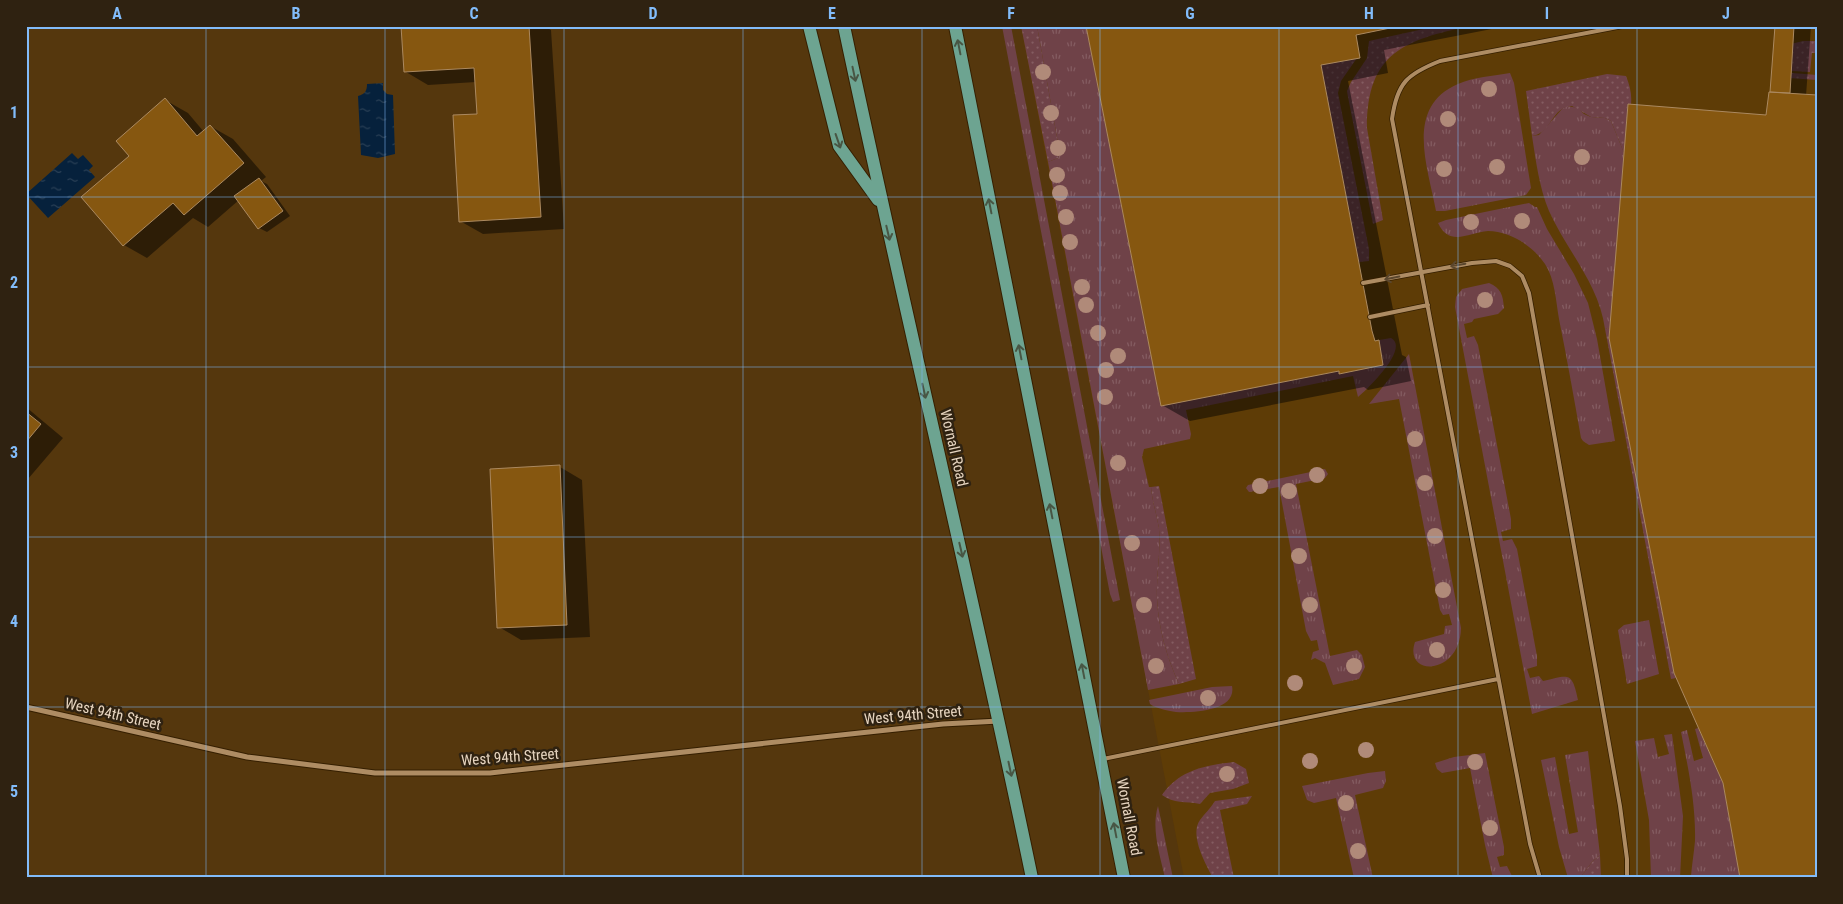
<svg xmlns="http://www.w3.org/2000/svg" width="1843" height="904" font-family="'Roboto Condensed',sans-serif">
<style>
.built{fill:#5e3c06}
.grass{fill:url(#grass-tufts)}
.garden{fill:url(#garden-dots)}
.water{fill:url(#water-ripples)}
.shadow{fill:#0007}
.building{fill:#865710;stroke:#ab8960}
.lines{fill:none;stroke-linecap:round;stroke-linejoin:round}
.lane-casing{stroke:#351f01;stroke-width:5.5}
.street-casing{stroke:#351f01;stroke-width:7}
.primary-casing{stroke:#351f01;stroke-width:14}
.lane{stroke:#ae8c63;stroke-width:4}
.street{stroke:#ae8c63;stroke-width:5}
.primary{stroke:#6da491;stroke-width:12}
.tree{fill:#b08a79}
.oneway{stroke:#485644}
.oneway2{stroke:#5b472e}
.grid{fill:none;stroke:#82bcfa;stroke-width:1;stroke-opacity:0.55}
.labels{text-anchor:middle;stroke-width:5;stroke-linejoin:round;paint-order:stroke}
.street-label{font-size:15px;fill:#e7d5c0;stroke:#2f2211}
.neatline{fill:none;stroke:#82bcfa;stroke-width:2}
.grid-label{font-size:16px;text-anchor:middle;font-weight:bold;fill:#82bcfa}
</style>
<defs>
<pattern id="grass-tufts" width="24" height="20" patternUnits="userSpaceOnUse" patternTransform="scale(1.25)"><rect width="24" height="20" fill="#6f4248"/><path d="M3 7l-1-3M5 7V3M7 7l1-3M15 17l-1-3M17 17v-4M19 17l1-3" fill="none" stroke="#845c61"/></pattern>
<pattern id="garden-dots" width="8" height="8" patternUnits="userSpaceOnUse" patternTransform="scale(1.25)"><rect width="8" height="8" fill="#6f4248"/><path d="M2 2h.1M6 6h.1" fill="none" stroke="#845c61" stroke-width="1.8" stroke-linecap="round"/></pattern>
<pattern id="water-ripples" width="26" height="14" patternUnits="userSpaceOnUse" patternTransform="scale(1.25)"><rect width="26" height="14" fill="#06213c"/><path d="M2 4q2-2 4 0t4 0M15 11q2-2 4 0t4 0" fill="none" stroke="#2a4056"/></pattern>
</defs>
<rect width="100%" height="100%" fill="#55370d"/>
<path class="built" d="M1021 26H1817V878H1184Z"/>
<path class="grass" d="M1002 26H1011L1120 600 1113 602 1110 594Z
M1037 26H1086L1161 406 1339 371 1340 374 1383 365 1379 340 1391 338C1410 348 1368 389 1358 397L1353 376 1186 410 1191 434 1190 439 1144 449 1142 457 1149 487H1151C1152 501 1157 515 1159 529 1161 552 1156 575 1157 598 1158 627 1167 658 1179 684L1148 690 1048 162 1058 158 1060 154Z
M1510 73 1514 83 1531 188 1526 195 1445 211H1436C1428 167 1404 107 1458 84 1473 77 1494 76 1510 73Z
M1567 106 1578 108 1584 114 1591 117 1605 118 1611 121 1624 153 1610 328 1605 329C1599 284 1567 251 1549 211 1539 187 1536 161 1532 136L1539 135 1562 109Z
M1529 203 1535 207H1537L1547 229 1574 274 1588 303 1597 339 1615 441 1589 445 1583 441 1581 438C1574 398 1567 359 1559 319 1556 302 1555 279 1545 264 1533 246 1510 231 1488 231 1469 232 1450 248 1438 223L1446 220Z
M1489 283C1501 288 1503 295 1504 308L1498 314 1474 319 1472 322 1464 324 1467 338 1474 336 1478 345 1511 519V529L1501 532 1503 541 1512 539 1517 549 1537 656V666L1527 669 1530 678 1539 676 1543 681C1569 675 1572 671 1578 700L1532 714 1455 307 1456 297 1462 289Z
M1409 354 1461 628C1460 676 1403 677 1415 642L1444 634 1445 626 1452 625 1449 614 1443 615 1440 610 1399 399 1369 404Z
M1325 469 1328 474 1325 478 1296 484 1330 656 1357 650 1362 655 1365 667 1359 679 1333 685 1325 663 1315 658 1311 660 1313 652 1319 650 1317 640 1311 641 1306 631 1279 487 1249 492 1246 488 1248 485Z
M1649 620 1659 674 1627 684 1618 630 1624 625Z
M1232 686C1237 711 1193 713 1176 712 1168 711 1160 709 1153 706L1150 704 1149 700 1212 687Z
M1698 728 1723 783 1740 878H1692L1691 876C1692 864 1694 852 1695 841 1696 804 1688 767 1681 732L1687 730 1694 761 1703 758 1695 729Z
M1672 734 1683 816 1680 878H1651L1649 820 1635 741 1654 738 1658 757 1669 754 1664 735Z
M1588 751 1600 855 1592 862 1580 878H1568L1559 847 1541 760 1555 757 1569 834 1578 832 1565 755Z
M1485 753 1504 847V855L1497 857 1500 867 1507 866 1513 878H1493L1485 845 1470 768 1442 773 1437 769 1435 763 1454 757Z
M1385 771 1386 781 1383 788 1355 795 1373 878H1354L1336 798 1314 803 1307 800 1302 786 1368 773Z
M1158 806 1173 878H1165C1160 855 1151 829 1158 806Z"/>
<path class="garden" d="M1021 26H1037L1060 154 1058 158 1048 162Z
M1437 26H1470C1405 40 1367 52 1367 128L1383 220 1373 224 1348 97 1347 91 1351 82 1367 58 1369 41Z
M1803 41H1817V53H1812L1810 72 1792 71V73L1817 75V80L1773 77 1787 45Z
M1357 58 1341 81 1338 93 1369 249V261L1359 262 1321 65Z
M1607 74 1626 76C1630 86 1632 94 1631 104L1628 105 1624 153 1611 121 1605 118 1591 117 1572 106C1551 107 1552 133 1532 136L1526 91Z
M1610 328 1609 338 1676 678 1671 679 1605 329Z
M1159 486 1196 679 1179 684C1167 658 1158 627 1157 598 1156 575 1161 552 1159 529 1157 515 1152 501 1151 487Z
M1234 762 1246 769 1249 783 1233 789 1210 793 1200 804C1185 801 1174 804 1162 795 1179 770 1206 765 1234 762Z
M1252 796 1247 804 1220 810 1234 878H1213C1206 865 1189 835 1200 820 1204 814 1211 808 1215 801Z
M1600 855 1601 878H1580L1592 862Z"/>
<path class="water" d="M383 83V90L387 94 393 95 395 154 378 158 361 155 358 96C365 94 367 91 367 84Z
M72 153 78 159 83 155 93 166 89 170 95 177 48 218 26 194Z"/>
<path class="shadow" d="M403 26H544L551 30 564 229 483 234 460 221 478 115 476 82 428 85 406 72Z
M1087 26H1507L1384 50 1388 73 1348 81 1402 355 1406 357 1411 381 1368 390 1364 387 1190 421 1162 405Z
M1776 26H1811L1806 96 1768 116 1771 93Z
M165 100 188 113 204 132 210 126 233 139 266 177 261 181 267 184 290 216 267 232 259 228 239 200 208 227 193 218 147 258 124 245 131 156Z
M26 407 63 438 28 479 26 478Z
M560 467 582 480 590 637 521 640 499 627Z"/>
<path class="building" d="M401 26H529L541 217 459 222 453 115 477 114 474 68 404 72Z
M1086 26H1400L1356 35 1360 58 1321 65 1372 331 1375 341 1379 340 1383 365 1339 374V371L1161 406Z
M1775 26H1794L1790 93 1770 92Z
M1769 92 1817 95V878H1740L1723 783 1674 673 1609 338 1628 104 1766 115Z
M165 98 197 136 210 125 244 163 184 215 173 203 123 246 81 197 129 156 116 141Z
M259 178 283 211 258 229 234 196Z
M26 412 41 424 26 442Z
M560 465 567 625 497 628 490 469Z"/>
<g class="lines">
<g class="lane-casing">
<path id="lane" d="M1363 283 1472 263 1496 261 1510 266 1522 276 1529 293 1620 806 1627 859V878
M1370 317 1428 305
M1103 759 1498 679
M1540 878 1530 844 1392 119C1397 83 1407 74 1440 61L1623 26"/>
</g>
<g class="street-casing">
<path id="street" d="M26 707 247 757 375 773H490L943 724 999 721"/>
</g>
<g class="primary-casing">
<path id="primary" d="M809 26 839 146 878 200
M844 26C904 311 973 593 1032 878
M955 26 1124 878"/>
</g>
<use href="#lane" class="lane"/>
<use href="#street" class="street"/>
<use href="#primary" class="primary"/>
</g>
<g class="tree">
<circle cx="1043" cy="72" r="8"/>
<circle cx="1489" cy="89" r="8"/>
<circle cx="1051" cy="113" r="8"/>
<circle cx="1448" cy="119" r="8"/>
<circle cx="1058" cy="148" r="8"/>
<circle cx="1582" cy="157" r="8"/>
<circle cx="1497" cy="167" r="8"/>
<circle cx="1444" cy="169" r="8"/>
<circle cx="1057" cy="175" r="8"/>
<circle cx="1060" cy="193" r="8"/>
<circle cx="1066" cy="217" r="8"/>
<circle cx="1522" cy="221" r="8"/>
<circle cx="1471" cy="222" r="8"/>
<circle cx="1070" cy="242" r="8"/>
<circle cx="1082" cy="287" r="8"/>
<circle cx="1485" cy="300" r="8"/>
<circle cx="1086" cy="305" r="8"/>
<circle cx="1098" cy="333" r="8"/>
<circle cx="1118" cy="356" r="8"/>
<circle cx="1106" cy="370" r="8"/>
<circle cx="1105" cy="397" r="8"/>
<circle cx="1415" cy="439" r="8"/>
<circle cx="1118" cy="463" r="8"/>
<circle cx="1317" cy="475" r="8"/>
<circle cx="1425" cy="483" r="8"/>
<circle cx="1260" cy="486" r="8"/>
<circle cx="1289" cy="491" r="8"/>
<circle cx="1435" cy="536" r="8"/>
<circle cx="1132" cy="543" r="8"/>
<circle cx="1299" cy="556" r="8"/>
<circle cx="1443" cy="590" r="8"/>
<circle cx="1144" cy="605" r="8"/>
<circle cx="1310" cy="605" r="8"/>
<circle cx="1437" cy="650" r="8"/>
<circle cx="1156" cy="666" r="8"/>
<circle cx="1354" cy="666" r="8"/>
<circle cx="1295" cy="683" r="8"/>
<circle cx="1208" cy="698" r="8"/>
<circle cx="1366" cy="750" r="8"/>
<circle cx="1310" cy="761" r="8"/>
<circle cx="1475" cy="762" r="8"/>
<circle cx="1227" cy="774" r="8"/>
<circle cx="1346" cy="803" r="8"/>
<circle cx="1490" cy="828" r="8"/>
<circle cx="1358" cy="851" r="8"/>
</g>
<defs><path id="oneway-shaft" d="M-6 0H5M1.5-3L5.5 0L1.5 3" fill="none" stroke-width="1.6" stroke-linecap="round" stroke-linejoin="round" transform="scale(1.25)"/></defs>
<g class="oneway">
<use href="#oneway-shaft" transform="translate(959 47) rotate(-101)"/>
<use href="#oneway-shaft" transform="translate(854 74) rotate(78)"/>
<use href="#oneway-shaft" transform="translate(838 141) rotate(71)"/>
<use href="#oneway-shaft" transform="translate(990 206) rotate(-101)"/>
<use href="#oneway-shaft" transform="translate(888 233) rotate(77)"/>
<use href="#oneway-shaft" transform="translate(1020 352) rotate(-101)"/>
<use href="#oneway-shaft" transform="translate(924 391) rotate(77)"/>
<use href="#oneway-shaft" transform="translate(1051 511) rotate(-101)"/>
<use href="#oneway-shaft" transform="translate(961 550) rotate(77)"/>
<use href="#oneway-shaft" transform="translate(1083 671) rotate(-101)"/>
<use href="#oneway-shaft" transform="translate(1010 769) rotate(78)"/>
<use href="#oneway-shaft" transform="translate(1115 830) rotate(-101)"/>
</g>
<g class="oneway2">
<use href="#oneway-shaft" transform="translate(1458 265) rotate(170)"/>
<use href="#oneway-shaft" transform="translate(1392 278) rotate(169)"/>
</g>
<path class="grid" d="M206 26V878M385 26V878M564 26V878M743 26V878M922 26V878M1100 26V878M1279 26V878M1458 26V878M1637 26V878M26 197H1817M26 367H1817M26 537H1817M26 707H1817"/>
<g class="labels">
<g class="street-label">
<text transform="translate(954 448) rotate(77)" y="5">Wornall Road</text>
<text transform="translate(113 714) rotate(13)" y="5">West 94th Street</text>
<text transform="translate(913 715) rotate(-5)" y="5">West 94th Street</text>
<text transform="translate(510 757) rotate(-4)" y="5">West 94th Street</text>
<text transform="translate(1129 817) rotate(79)" y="5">Wornall Road</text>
</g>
</g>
<rect width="1843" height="904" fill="none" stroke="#2f2211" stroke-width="55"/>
<rect x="28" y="28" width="1788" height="848" class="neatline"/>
<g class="grid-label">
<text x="117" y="19">A</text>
<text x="296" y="19">B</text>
<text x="474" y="19">C</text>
<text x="653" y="19">D</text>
<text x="832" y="19">E</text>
<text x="1011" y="19">F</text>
<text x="1190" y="19">G</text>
<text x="1369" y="19">H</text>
<text x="1547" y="19">I</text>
<text x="1726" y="19">J</text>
<text x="14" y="118">1</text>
<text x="14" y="288">2</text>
<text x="14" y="458">3</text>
<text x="14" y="627">4</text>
<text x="14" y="797">5</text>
</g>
</svg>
